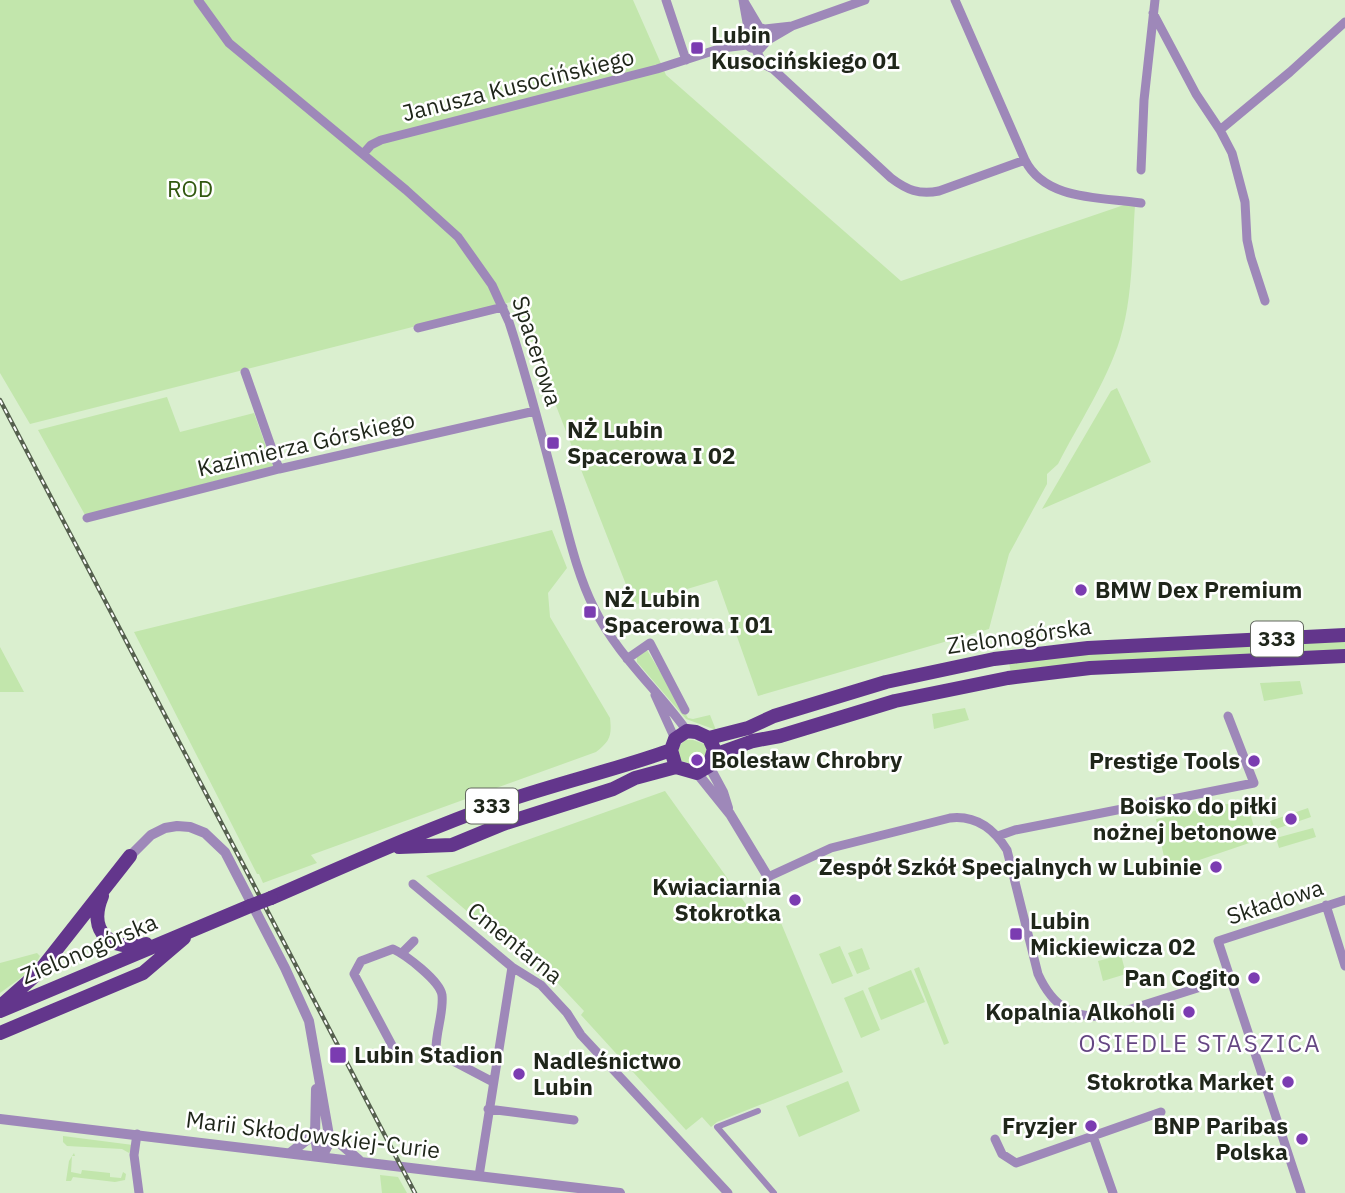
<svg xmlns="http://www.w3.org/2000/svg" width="1345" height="1193" font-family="'IBM Plex Sans',sans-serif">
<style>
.green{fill:#c2e6ac}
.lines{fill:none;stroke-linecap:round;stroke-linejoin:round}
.pedestrian{stroke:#9e88b9;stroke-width:6}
.minor{stroke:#9e88b9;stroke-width:9}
.tertiary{stroke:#9e88b9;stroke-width:10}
.primary{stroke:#63368c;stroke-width:14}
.rail-casing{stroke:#55604e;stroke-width:4.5}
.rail{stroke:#fff;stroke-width:2;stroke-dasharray:5;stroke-linecap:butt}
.primary-bridge{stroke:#63368c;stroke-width:14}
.poi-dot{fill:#7b3cb1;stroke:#fff;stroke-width:2.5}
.labels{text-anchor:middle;stroke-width:5;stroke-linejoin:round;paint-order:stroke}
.shield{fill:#fff;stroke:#62675f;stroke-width:2}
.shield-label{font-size:21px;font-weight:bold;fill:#1f261a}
.poi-label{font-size:23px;font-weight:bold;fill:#1f261a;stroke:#fff;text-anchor:end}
.street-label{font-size:23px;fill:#1f261a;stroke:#fff}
.park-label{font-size:23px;fill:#315810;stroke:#fff}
.neighbourhood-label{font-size:24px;letter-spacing:2px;fill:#654783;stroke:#fff}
</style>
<rect width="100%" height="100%" fill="#daefcf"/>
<path class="green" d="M0 0H633L666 75 901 281 1124 205H1135C1132 249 1133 297 1120 339 1107 381 1078 425 1058 464L1047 474V484L1009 554 989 629 758 696 717 580 634 605 515 301 30 424 0 373Z
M1117 388 1151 462 1042 509 1111 391Z
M167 397 180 432 254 413 273 466 85 515 38 430Z
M552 530 567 568 548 593 550 617 610 718C612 736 610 741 596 752L311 855 317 863 263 883 259 874H257L134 632Z
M1345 641V655L1011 674 1009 662 1051 656Z
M0 647 24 692H0Z
M647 650 688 718 693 719 710 715 716 730 686 719 637 662V656Z
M1300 681 1303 694 1264 701 1260 683Z
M965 708 969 720 934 729 932 714Z
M686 740H693L707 745 706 760 694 765 679 760C676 752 678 745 686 740Z
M665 791 748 907 750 924 779 918 843 1072 717 1122 711 1127 702 1117 686 1130 581 1015 584 1011 523 946 518 951 504 943 426 876Z
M1246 800 1258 840 1167 871 1156 819Z
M1308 808 1311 817 1273 830 1270 821Z
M1313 828 1316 837 1279 848 1276 838Z
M840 946 853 976 832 984 819 954Z
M862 948 870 969 857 974 848 953Z
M37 953 40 956 33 969 0 993V963Z
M1121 955 1126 974 1103 981 1098 961Z
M919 967 949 1043 944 1045 914 969Z
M911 970 925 1002 881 1020 868 988Z
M863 990 880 1030 861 1038 844 998Z
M848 1081 860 1111 799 1137 786 1106Z
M63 1136 133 1145 129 1153 122 1149 67 1146 63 1142Z
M74 1153 75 1156H72L71 1172 81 1174 82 1170 110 1173V1177L121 1178 123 1172 126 1174 125 1180 115 1182 73 1177 71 1181H66L69 1161Z
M380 1175 398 1177 407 1193H382Z"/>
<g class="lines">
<path class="pedestrian" d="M758 1111 717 1127 774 1193"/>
<path class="minor" d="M198 0 229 43 406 190 458 237 492 285 509 322C529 383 544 445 561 507 570 541 578 576 594 608 617 655 657 689 687 731
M666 0 686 60
M743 0 748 28
M955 0 1025 160C1045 201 1102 197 1141 203
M745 3 758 25
M1153 13 1196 94 1220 130 1232 153 1245 202 1247 240 1251 258 1265 301
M723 48 744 35 753 26 765 29 792 26 865 0
M756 50 763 64 773 69 891 178C907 190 919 195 939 191L1025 160
M1220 130 1290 72 1345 22
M363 154 371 145 381 140 657 69 722 48 747 45 751 48 760 49 768 40 792 26
M1141 170 1144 100 1155 0
M418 328 503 307
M245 372 279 469
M87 518 279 469 535 411
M627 659 650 643 685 710
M655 695 675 739
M998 836 1015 830 1254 783 1228 716
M768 877 831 848 950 818C976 815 994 829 1007 850L1038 974C1053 1007 1073 1019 1109 1016L1229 978
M413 884 512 967 541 985 567 1013 581 1035 728 1193
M1326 905 1345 966
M402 953 414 941
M394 1049 354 974 361 961 393 949C406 955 440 981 442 995 444 1013 435 1033 436 1052L493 1082
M488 1109 574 1120
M137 1134 134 1155 139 1193
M1093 1136 1113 1193
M995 1139 1002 1154 1016 1163 1161 1112
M479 1176 512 967
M1301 1193 1218 941 1345 900"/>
<path class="tertiary" d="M709 766 723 792 728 808
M697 773 730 814 768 877
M130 856 151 835 165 828 177 826 190 827 205 833 225 852 285 968 309 1021 330 1141 325 1151 318 1156
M316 1089 315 1136 318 1156
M0 1119 620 1193
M329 1134 359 1160
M290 1153 312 1136 315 1128"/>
<path class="primary" d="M687 731 696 732 709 738 714 749 709 766 697 773 676 767 671 750 675 739Z
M709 738 748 728 774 716 886 682 994 659 1088 648 1345 635
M714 755 753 741 780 736 895 701 1008 678 1090 668 1345 656
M399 847 452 845 503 824 613 789 635 778 676 767
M102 896C87 932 111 952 146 944
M271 898C347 865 424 830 503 802 558 783 615 770 671 750
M4 1003 38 973 130 856
M0 1011 250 906
M0 1033 143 973 184 938"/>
<g class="rail-casing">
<path id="rail" d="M0 400 415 1193"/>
</g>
<use href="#rail" class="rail"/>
<path class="primary-bridge" d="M250 906 271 898"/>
</g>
<g class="poi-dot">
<rect x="690" y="41" width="14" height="14" rx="3.5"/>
<rect x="546" y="436" width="14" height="14" rx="3.5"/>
<circle cx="1081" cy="590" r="7"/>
<rect x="583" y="605" width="14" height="14" rx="3.5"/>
<circle cx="697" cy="760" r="7"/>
<circle cx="1254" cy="761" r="7"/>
<circle cx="1291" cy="819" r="7"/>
<circle cx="1216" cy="867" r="7"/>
<circle cx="795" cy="900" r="7"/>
<rect x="1009" y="927" width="14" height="14" rx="3.5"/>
<circle cx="1254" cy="978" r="7"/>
<circle cx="1189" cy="1012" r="7"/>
<rect x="329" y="1046" width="18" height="18" rx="3.5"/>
<circle cx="519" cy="1074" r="7"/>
<circle cx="1288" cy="1082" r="7"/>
<circle cx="1091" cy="1126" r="7"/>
<circle cx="1302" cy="1139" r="7"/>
</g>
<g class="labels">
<g class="shield">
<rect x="1251" y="621.5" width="52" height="35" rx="5"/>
<rect x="466" y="788.5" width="52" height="35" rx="5"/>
</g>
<g class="shield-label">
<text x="1277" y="646">333</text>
<text x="492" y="813">333</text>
</g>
<g class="poi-label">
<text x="711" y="43" text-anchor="start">Lubin<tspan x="711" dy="26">Kusocińskiego 01</tspan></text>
<text x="567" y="438" text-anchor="start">NŻ Lubin<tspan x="567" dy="26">Spacerowa I 02</tspan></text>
<text x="1095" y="598" text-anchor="start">BMW Dex Premium</text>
<text x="604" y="607" text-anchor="start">NŻ Lubin<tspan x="604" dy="26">Spacerowa I 01</tspan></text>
<text x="711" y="768" text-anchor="start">Bolesław Chrobry</text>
<text x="1240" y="769">Prestige Tools</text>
<text x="1277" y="814">Boisko do piłki<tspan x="1277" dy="26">nożnej betonowe</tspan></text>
<text x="1202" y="875">Zespół Szkół Specjalnych w Lubinie</text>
<text x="781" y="895">Kwiaciarnia<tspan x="781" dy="26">Stokrotka</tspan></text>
<text x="1030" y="929" text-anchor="start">Lubin<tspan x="1030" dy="26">Mickiewicza 02</tspan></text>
<text x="1240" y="986">Pan Cogito</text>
<text x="1175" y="1020">Kopalnia Alkoholi</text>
<text x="354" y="1063" text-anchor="start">Lubin Stadion</text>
<text x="533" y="1069" text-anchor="start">Nadleśnictwo<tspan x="533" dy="26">Lubin</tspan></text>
<text x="1274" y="1090">Stokrotka Market</text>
<text x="1077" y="1134">Fryzjer</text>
<text x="1288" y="1134">BNP Paribas<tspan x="1288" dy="26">Polska</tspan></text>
</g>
<g class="street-label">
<text transform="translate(518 85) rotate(-14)" y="8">Janusza Kusocińskiego</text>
<text transform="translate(537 351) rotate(72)" y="8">Spacerowa</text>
<text transform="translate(306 444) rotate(-13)" y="8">Kazimierza Górskiego</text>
<text transform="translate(1019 636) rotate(-8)" y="8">Zielonogórska</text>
<text transform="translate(1275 902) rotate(-18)" y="8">Składowa</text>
<text transform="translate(515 943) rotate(39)" y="8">Cmentarna</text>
<text transform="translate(89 949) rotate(-23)" y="8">Zielonogórska</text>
<text transform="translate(313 1135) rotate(7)" y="8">Marii Skłodowskiej-Curie</text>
</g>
<g class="park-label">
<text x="190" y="197">ROD</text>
</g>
<g class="neighbourhood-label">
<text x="1200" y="1052">OSIEDLE STASZICA</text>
</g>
</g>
</svg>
